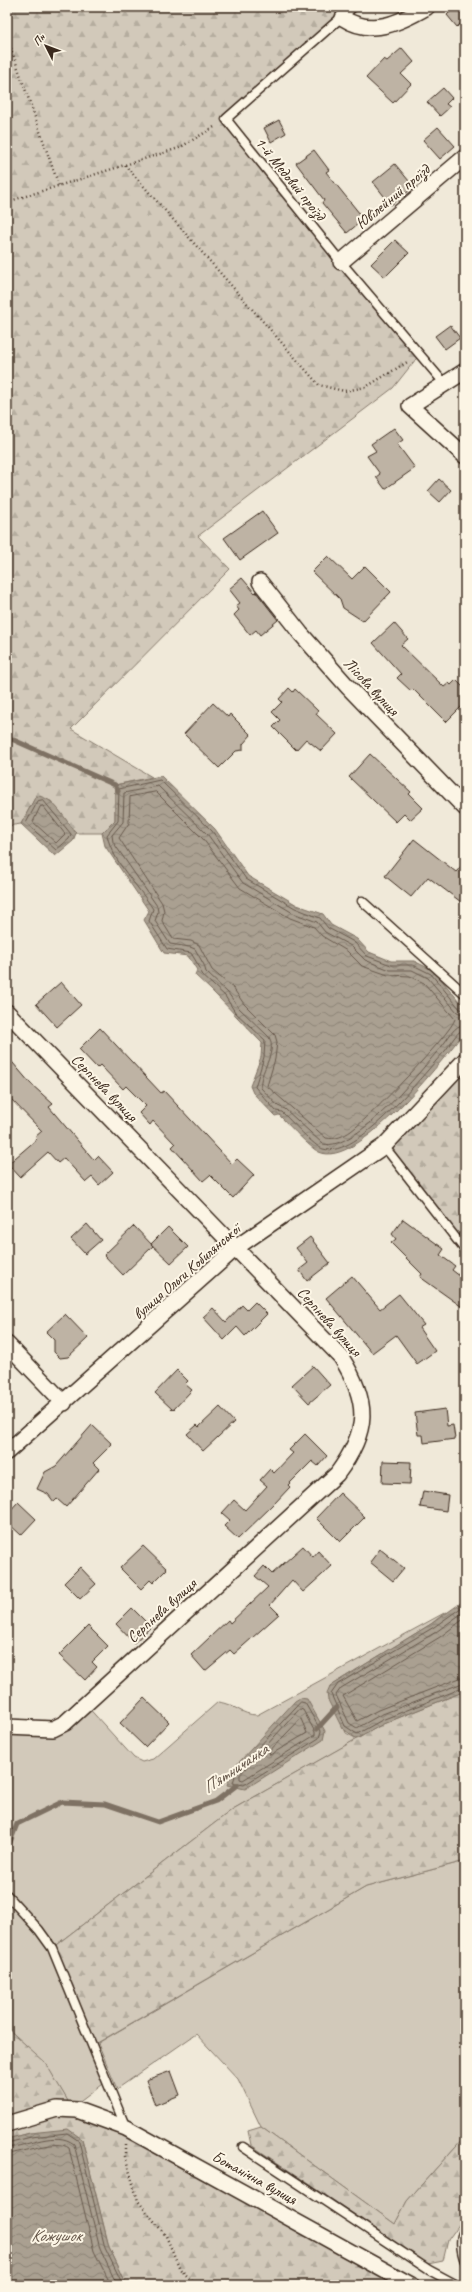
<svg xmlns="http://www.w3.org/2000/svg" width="472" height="2292" font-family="Caveat,sans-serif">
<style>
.green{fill:#d2c9ba;stroke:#867a6c}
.forest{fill:url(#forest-firs);stroke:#867a6c}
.water{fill:url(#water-waves);stroke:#7e7163}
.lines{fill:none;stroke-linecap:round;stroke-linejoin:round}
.shore{stroke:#67594c;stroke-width:1}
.stream{stroke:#7e7163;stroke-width:5}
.building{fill:#beb3a4;stroke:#3b2a1e}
.service-casing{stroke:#3b2a1e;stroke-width:11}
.minor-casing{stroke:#3b2a1e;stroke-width:18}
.path{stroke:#3b2a1e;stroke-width:2.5;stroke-dasharray:1 3;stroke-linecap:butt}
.service{stroke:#fcf5e5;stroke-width:8}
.minor{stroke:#fcf5e5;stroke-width:15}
.labels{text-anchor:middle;stroke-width:4;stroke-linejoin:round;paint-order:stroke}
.street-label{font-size:16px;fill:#3b2a1e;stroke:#fcf5e5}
.water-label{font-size:17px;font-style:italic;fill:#625346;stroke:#fcf5e5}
</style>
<defs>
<pattern id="forest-firs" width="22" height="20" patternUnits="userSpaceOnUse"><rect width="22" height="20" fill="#d2c9ba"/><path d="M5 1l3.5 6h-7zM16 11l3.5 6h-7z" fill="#b5ad9f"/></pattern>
<pattern id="water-waves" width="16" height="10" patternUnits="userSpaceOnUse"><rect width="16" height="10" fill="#aaa091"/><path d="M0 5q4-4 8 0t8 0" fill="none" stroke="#8c8376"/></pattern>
</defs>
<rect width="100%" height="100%" fill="#f0e9d9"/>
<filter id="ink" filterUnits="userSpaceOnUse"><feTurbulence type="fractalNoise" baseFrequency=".025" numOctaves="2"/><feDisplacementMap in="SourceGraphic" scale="8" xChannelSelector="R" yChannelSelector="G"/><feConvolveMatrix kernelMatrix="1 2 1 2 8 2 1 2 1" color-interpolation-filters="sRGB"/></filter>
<g filter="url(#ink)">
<path class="green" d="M446 1612 431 1624 330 1686 346 1733 357 1739 233 1809 52 1948 107 2081 72 2108 45 2063 7 2028V1727L53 1729 85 1704 134 1758 142 1762 153 1759 218 1702C235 1704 241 1715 257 1715Z
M465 1861V2136L407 2201 395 2224 261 2127 238 2079 196 2034 117 2089 98 2043 366 1887Z"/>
<path class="forest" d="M7 7H351L226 120 420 354 393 388 198 536 230 569 71 729 152 777 115 785V820L102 833H76L51 801 36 796 21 824 7 826Z
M465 1060V1250L384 1146Z
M465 1691V1861L366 1887 92 2046 52 1948 233 1809 383 1724Z
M7 2028 45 2062 75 2113 125 2132 404 2285H127L109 2247 82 2139 30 2133 7 2139Z
M261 2127 395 2224 407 2201 465 2136V2216L448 2240 443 2261 428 2264 251 2145 248 2131Z"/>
<path class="water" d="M161 776 215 829 248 876 297 905 323 914 331 925 357 939 369 952 391 961H414L434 971 464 1007 465 1031C444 1059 357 1170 319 1152 310 1148 288 1124 279 1115L275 1116 253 1093 250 1086 261 1057 262 1043C239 1020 219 996 195 975L197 970 188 956 164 953 144 920 149 911 105 846 102 833 115 820V785Z
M36 796C54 796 65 820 76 833L73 841 55 856 21 824Z
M465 1600V1691L383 1724 357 1739 342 1728 328 1700 327 1693 330 1686 431 1624Z
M300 1698 307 1699 325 1731 323 1740 245 1789 227 1785 232 1770 295 1701Z
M68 2129 82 2139 109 2247 127 2285H7V2139L30 2133Z"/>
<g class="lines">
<path class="shore" d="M156 792 203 839 240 888 290 918 314 927 322 936 347 951 362 966 388 975 410 976 424 983 455 1019C451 1034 368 1119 351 1131 344 1136 335 1140 326 1138L267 1086 275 1059 277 1042 275 1035 244 1004 233 988 212 970 199 945 191 941 173 939 162 921 164 911 162 903 119 838 129 823 130 797Z
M43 800 71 834 69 839 56 850 26 823 38 801Z
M43 806 65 834 56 843 33 822 40 807Z
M465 1010 460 1009 431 974 413 965H391L367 956 354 942 328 928 320 918 295 908 246 879 212 831 160 780 119 789 118 821 107 835C113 863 138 885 153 909L149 921 167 949 191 953 200 968 201 974 225 996 235 1012 265 1040 264 1057 255 1087 276 1111 282 1112C290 1120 315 1147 323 1149 358 1159 422 1075 445 1051 450 1045 457 1030 465 1029
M465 1015 457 1012 428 978 412 970H390L365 960 351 946 325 932 317 922 293 913 243 883 208 835 158 786 124 793 123 822 112 835 113 842 157 906 158 912 155 921 170 944 190 947 195 949 204 965 206 972 228 993 239 1008 269 1037C278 1054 258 1072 261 1088L278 1106 285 1109 323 1144C357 1152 420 1071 442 1046 448 1039 454 1025 465 1024
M465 1605 434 1627 338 1684 331 1694 345 1726 357 1734 382 1720 465 1687
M465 1611 436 1632 341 1688 336 1695 349 1723 357 1728 380 1715 465 1682
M465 1618 440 1637 343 1696 357 1721 378 1710 465 1676
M301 1702 305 1703 321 1731 319 1738 244 1785 233 1783 236 1772Z
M300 1709 303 1710 315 1732V1735L243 1780 240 1779V1775Z
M301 1719 307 1733 270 1755 269 1752Z
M7 2143 31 2137 67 2133 79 2141 105 2248 123 2285
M7 2148C28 2146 56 2130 74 2144L100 2249 117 2285
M7 2154C23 2153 56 2138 69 2148L94 2251 111 2285"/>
<path class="stream" d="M7 737 115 785 118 791
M317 1729 337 1707
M7 1850 17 1824 62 1802 105 1804 158 1822 216 1801 237 1785"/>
</g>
<path class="building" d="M455 7H465V19L457 27 447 15Z
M402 48 414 62 401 74 411 84 393 103 366 78 384 59 387 61Z
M443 88 452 98 446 104 450 107 440 116 427 102Z
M279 120 286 133 271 142 264 128Z
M438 127 455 146 440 159 423 140Z
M314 150 329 170 326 172 364 219 347 233 322 203 324 200 296 163Z
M395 164 414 187 391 205 373 182Z
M395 240 409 253 385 277 371 264Z
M450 325 460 338 445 349 435 336Z
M394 428 403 440 397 444 415 468 385 489 376 477 380 474 367 456 376 451 371 444Z
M439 479 451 490 440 502 428 491Z
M262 511 278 533 240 560 224 538Z
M328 556 352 579 365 566 391 592 363 621 343 608 340 599 312 572Z
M242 578 255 593 256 592 278 620 260 635 256 630 250 635 234 615 239 610 236 606 240 603 229 589Z
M394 623 408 639 401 645 444 687 449 683 451 685 456 680 465 689V703L446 722 413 689 411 691 397 678 401 674 373 643Z
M289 688 293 692 295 689 318 711 316 714 337 734 321 751 306 739 296 750 273 727 280 720 272 712 282 702 279 699Z
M213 703 228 717 230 714 251 735 243 744V750L236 751 219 768 184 734Z
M370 754 411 792 409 794 423 808 410 820 404 814 396 822 349 777Z
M414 839 456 872 465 862V905L428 877 411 897 385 876Z
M61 982 81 1005 57 1027 36 1004Z
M100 1028 161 1093 164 1091 232 1164 237 1159 254 1175 233 1198 210 1175 203 1181 172 1147 175 1144 153 1121 150 1125 139 1113 146 1106 126 1086 123 1089 100 1065 97 1068 79 1049Z
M7 1056 30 1083 53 1104 49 1107 94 1160 98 1156 113 1172 99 1185 92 1177 86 1182 64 1158 58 1163 48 1152 20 1177 8 1164 37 1139 35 1137 42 1131 7 1095Z
M403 1219 444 1249 440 1255 455 1266 452 1270 465 1280V1309L420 1277 422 1274 391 1243 396 1239 392 1234Z
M87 1224 101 1240 85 1254 71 1239Z
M134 1226 153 1246 123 1275 104 1255Z
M168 1227 188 1247 171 1263 151 1244Z
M310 1237 330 1263 307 1281 299 1270 308 1263 296 1248Z
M352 1276 380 1309 399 1294 424 1325 419 1328 435 1351 417 1364 396 1335 372 1353 326 1298Z
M255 1302 267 1314 245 1336 237 1327 224 1340 203 1317 213 1308 226 1322 242 1305 247 1310Z
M65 1314 88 1338 68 1357 60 1358 54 1352V1340L46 1332Z
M313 1366 330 1385 309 1403 292 1385Z
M177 1370 188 1381 185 1384 192 1390 173 1410 155 1393Z
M220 1407 234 1422 203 1451 187 1434 197 1425 199 1427Z
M445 1409 447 1426 453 1425 455 1439 424 1443 423 1435H418L415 1413Z
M92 1425 112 1444 93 1463 99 1469 66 1507 57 1499 54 1502 48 1494 37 1489 45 1472 56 1466Z
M305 1434 327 1456 318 1466 312 1461 288 1485 290 1487 274 1504 238 1539 224 1526 230 1520 222 1513 234 1500 245 1510 267 1486 260 1480 270 1469 274 1473 293 1453 289 1450Z
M383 1461 411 1462 410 1484 382 1483Z
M423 1491 448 1495 446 1511 420 1507Z
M340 1493 365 1517 340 1542 316 1518Z
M18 1502 36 1519 21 1535 7 1522V1514Z
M143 1546 167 1569 153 1583 150 1580 141 1589 120 1568Z
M303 1546 313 1557 318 1551 332 1566 303 1592 292 1580 270 1605 279 1614 234 1654 230 1650 205 1671 191 1655 228 1620 230 1623 268 1587 255 1576 264 1566 272 1574Z
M380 1549 404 1568 393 1581 370 1562Z
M80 1567 96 1584 80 1599 64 1583Z
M132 1608 151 1627 134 1643 116 1624Z
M88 1626 108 1646 92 1662 97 1667 85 1680 59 1655Z
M144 1698 169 1722 145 1747 120 1723Z
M171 2071 180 2095 155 2105 146 2080Z"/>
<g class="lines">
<g class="service-casing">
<path id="service" d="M353 7 226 119 341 262 444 383
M362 901 465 994
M384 1146 465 1250
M7 1895 39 1930 52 1948 126 2128
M243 2147 429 2270 457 2285
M465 2228C459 2236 461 2252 465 2261"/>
</g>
<g class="minor-casing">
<path id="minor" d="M343 18C372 37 401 22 427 7
M341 262 465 157
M465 371 410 406 465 456
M260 582 301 634 348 687 465 808
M7 1012 341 1357C370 1403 369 1431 337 1474L65 1723 53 1729 7 1727
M7 1344 64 1403
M7 1452 237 1247 384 1146 465 1060
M7 2124 57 2109 77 2110 126 2128 411 2285"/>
</g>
<path class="path" d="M7 37 59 186
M125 165 319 385 344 391 366 387 409 361
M7 202 179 148 216 126
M125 2144V2156L138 2201 166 2236 180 2269 196 2285"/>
<use href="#service" class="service"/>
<use href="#minor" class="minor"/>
</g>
</g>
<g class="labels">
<g class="street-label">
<text transform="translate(291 178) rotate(51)" y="6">1-й Медовий проїзд</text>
<text transform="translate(392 196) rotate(-40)" y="6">Ювілейний проїзд</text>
<text transform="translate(372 686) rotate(47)" y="6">Лісова вулиця</text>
<text transform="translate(105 1087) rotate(46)" y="6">Серпнева вулиця</text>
<text transform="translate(186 1271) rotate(-41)" y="6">вулиця Ольги Кобилянської</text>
<text transform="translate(330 1321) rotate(48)" y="6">Серпнева вулиця</text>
<text transform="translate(161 1610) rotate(-42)" y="6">Серпнева вулиця</text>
<text transform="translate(255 2177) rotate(29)" y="6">Ботанічна вулиця</text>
</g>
<g class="water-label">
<text transform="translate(235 1768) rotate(-34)" y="6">П'ятничанка</text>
<text x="56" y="2241">Кожушок</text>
</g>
</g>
<rect width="472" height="2292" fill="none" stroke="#fcf5e5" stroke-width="24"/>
<rect x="12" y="12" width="448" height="2268" fill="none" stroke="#3b2a1e" stroke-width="1.5" filter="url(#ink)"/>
<g transform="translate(46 46) rotate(312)" stroke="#fcf5e5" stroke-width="3" paint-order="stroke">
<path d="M0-3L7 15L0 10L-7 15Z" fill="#3b2a1e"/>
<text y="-6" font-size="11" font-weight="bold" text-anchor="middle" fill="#3b2a1e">Пн</text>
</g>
</svg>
